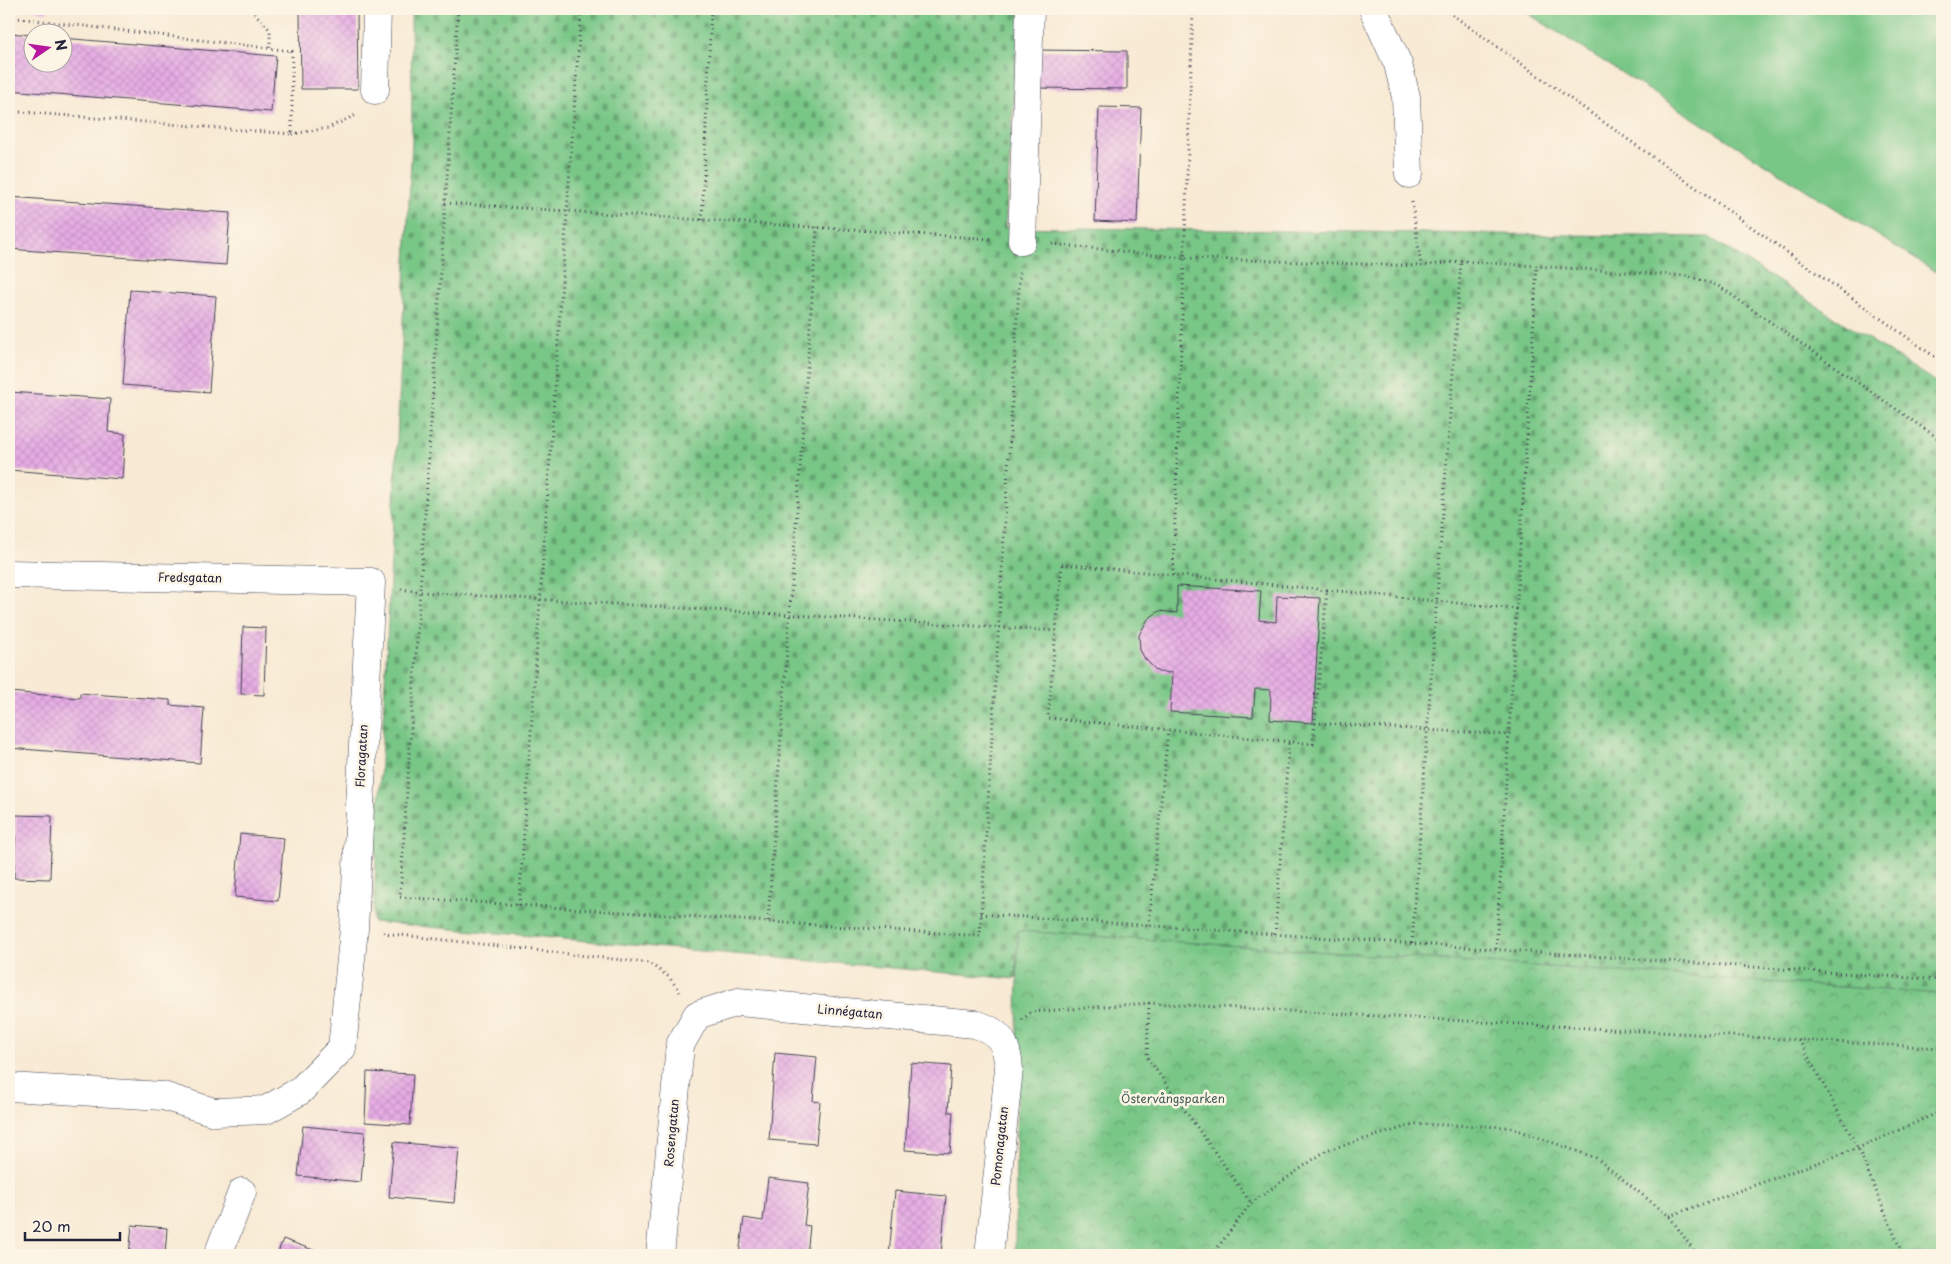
<svg xmlns="http://www.w3.org/2000/svg" width="1951" height="1264" font-family="'Playpen Sans',sans-serif">
<style>
.grass{fill:#79c787;stroke:#4e7461}
.cemetery{fill:url(#cemetery-stones);stroke:#4e7461}
.park{fill:url(#park-crowns);stroke:#4e7461}
.building{fill:url(#building-cross-hatch)}
.lines{fill:none;stroke-linecap:round;stroke-linejoin:round}
.minor-casing{stroke:#424052;stroke-width:29}
.path{stroke:#424052;stroke-width:3;stroke-dasharray:1 4;stroke-linecap:butt}
.minor{stroke:#fff;stroke-width:28}
.labels{text-anchor:middle;stroke-width:5;stroke-linejoin:round;paint-order:stroke}
.street-label{font-size:12px;fill:#22223b;stroke:#fcf5e5}
.park-label{font-size:12px;fill:#405c56;stroke:#fcf5e5}
</style>
<defs>
<pattern id="cemetery-stones" width="16" height="16" patternUnits="userSpaceOnUse" patternTransform="scale(1.25)"><rect width="16" height="16" fill="#79c787"/><path d="M2 7V4a2 2 0 0 1 4 0v3zM10 15v-3a2 2 0 0 1 4 0v3z" fill="#63a170"/></pattern>
<pattern id="park-crowns" width="20" height="18" patternUnits="userSpaceOnUse" patternTransform="scale(1.25)"><rect width="20" height="18" fill="#79c787"/><path d="M2 6a3 3 0 1 1 6 0M12 15a3 3 0 1 1 6 0" fill="none" stroke="#63a170"/></pattern>
<pattern id="building-cross-hatch" width="8" height="8" patternUnits="userSpaceOnUse" patternTransform="scale(1.25)"><rect width="8" height="8" fill="#e6ace4"/><path d="M0 0l8 8M0 8l8-8" fill="none" stroke="#c594c4"/></pattern>
</defs>
<rect width="100%" height="100%" fill="#fcf5e5"/>
<filter id="ink" filterUnits="userSpaceOnUse"><feTurbulence type="fractalNoise" baseFrequency=".02" numOctaves="2"/><feDisplacementMap in="SourceGraphic" scale="10" xChannelSelector="R" yChannelSelector="G"/><feConvolveMatrix kernelMatrix="1 2 1 2 8 2 1 2 1" color-interpolation-filters="sRGB"/></filter>
<filter id="wash" filterUnits="userSpaceOnUse"><feTurbulence type="fractalNoise" baseFrequency=".0096" numOctaves="4" result="noise"/><feDisplacementMap in="SourceGraphic" scale="20" xChannelSelector="R" yChannelSelector="G"/><feGaussianBlur stdDeviation="1.12" result="paint"/><feColorMatrix in="noise" values="0 0 0 0 0 0 0 0 0 0 0 0 0 0 0 0 0 1.4 0 .05"/><feComposite in="paint" operator="in"/></filter>
<g filter="url(#wash)">
<rect width="100%" height="100%" fill="#f8ead4"/>
<path class="grass" d="M1521 9H1942V276Z"/>
<path class="cemetery" d="M411 9H1020L1005 227 1709 237 1942 386V994L1018 931 1016 979 373 922 412 141Z"/>
<path class="park" d="M1018 931 1942 994V1255H1015Z"/>
<g id="blocks">
<path class="building" d="M30 9H47V12Z
M300 9H357L358 89H301Z
M9 33 32 35V62H62V38L276 56 271 112 9 90Z
M1034 50 1127 51V89L1034 88Z
M1099 107 1141 108 1137 223 1095 221Z
M9 197 230 213 226 265 9 249Z
M130 290 216 296 209 392 123 385Z
M9 392 110 399 108 432 125 434 122 479 9 470Z
M1177 586 1261 591 1259 620 1276 622 1277 596 1320 598 1313 723 1270 720 1271 690 1255 689 1253 717 1170 712 1172 673 1158 672 1145 659 1140 650 1139 635 1148 619 1159 611 1177 613Z
M243 627 266 628 264 695 241 694Z
M9 692 80 698V693L170 700V705L204 708 200 763 9 748Z
M16 815 52 816 50 879 14 878Z
M240 834 284 838 278 901 235 897Z
M775 1053 817 1057 813 1101 820 1102 816 1144 769 1140Z
M911 1063 951 1066 948 1112H953L950 1153 905 1150Z
M367 1072 413 1074 410 1125 365 1122Z
M303 1126 365 1132 361 1182 298 1176Z
M394 1142 459 1148 454 1203 389 1197Z
M768 1178 809 1183 804 1225 810 1226 807 1255H739L744 1218 763 1221Z
M895 1191 946 1196 941 1255H889Z
M132 1225 167 1228 165 1255H129Z
M283 1239 327 1255H277Z"/>
</g>
</g>
<g filter="url(#ink)">
<use href="#blocks" fill-opacity="0" stroke="#424052" stroke-width="1"/>
<g class="lines">
<g class="minor-casing">
<path id="minor" d="M1373 9 1398 64 1406 97 1409 174
M375 90 377 9
M1022 241 1030 9
M9 574 371 582 354 929 342 1048 300 1091 266 1110 214 1112 163 1096 9 1087
M218 1255 242 1192
M660 1255 680 1045 697 1015 738 1002 975 1024C1001 1032 1007 1043 1009 1069L989 1255"/>
</g>
<path class="path" d="M251 9 270 30V49
M458 9 400 897 980 936 1020 269
M1444 9 1942 362
M9 17 292 51V134L9 111
M292 134 328 128 358 114
M1412 202 1421 266
M445 203 993 239
M702 220 711 9
M1052 244 1184 258 1421 266 1461 261 1686 276 1717 285 1942 441
M1062 564 1327 590 1313 744 1048 718Z
M1173 575 1193 9
M401 589 420 592 1056 631
M1327 590 1517 609
M1315 723 1509 735
M519 905 581 9
M981 914 1942 980
M768 921 817 227
M1149 925 1168 730
M383 933 649 963 669 977 680 992
M1275 934 1289 741
M1412 943 1461 261
M1496 949 1537 266
M1149 1003 1147 1057 1251 1203
M1022 1020 1031 1012 1149 1003 1942 1048
M1799 1040 1858 1148 1903 1255
M1669 1216 1858 1148 1942 1111
M1212 1255 1251 1203 1327 1150 1416 1124 1509 1127 1596 1158 1669 1216 1697 1255"/>
<use href="#minor" class="minor"/>
</g>
</g>
<g class="labels">
<g class="street-label">
<text transform="translate(190 578) rotate(1)" y="4">Fredsgatan</text>
<text transform="translate(362 756) rotate(-87)" y="4">Floragatan</text>
<text transform="translate(850 1012) rotate(5)" y="4">Linnégatan</text>
<text transform="translate(672 1133) rotate(-85)" y="4">Rosengatan</text>
<text transform="translate(1000 1146) rotate(-84)" y="4">Pomonagatan</text>
</g>
<g class="park-label">
<text x="1173" y="1103">Östervångsparken</text>
</g>
</g>
<rect width="1951" height="1264" fill="none" stroke="#fcf5e5" stroke-width="30"/>
<g transform="translate(48 48) rotate(77)"><circle r="24" fill="#fcf5e5" stroke="#a5a1a1"/>
<path d="M0-4L9 19L0 12L-9 19Z" fill="#b5179e"/>
<text y="-8" font-size="14" font-weight="bold" text-anchor="middle" fill="#22223b">N</text>
</g>
<path d="M25 1232v8h95v-8" fill="none" stroke="#22223b" stroke-width="2.5"/>
<text x="32" y="1232" font-size="15" fill="#22223b" stroke="#fcf5e5" stroke-width="4" paint-order="stroke">20 m</text>
</svg>
